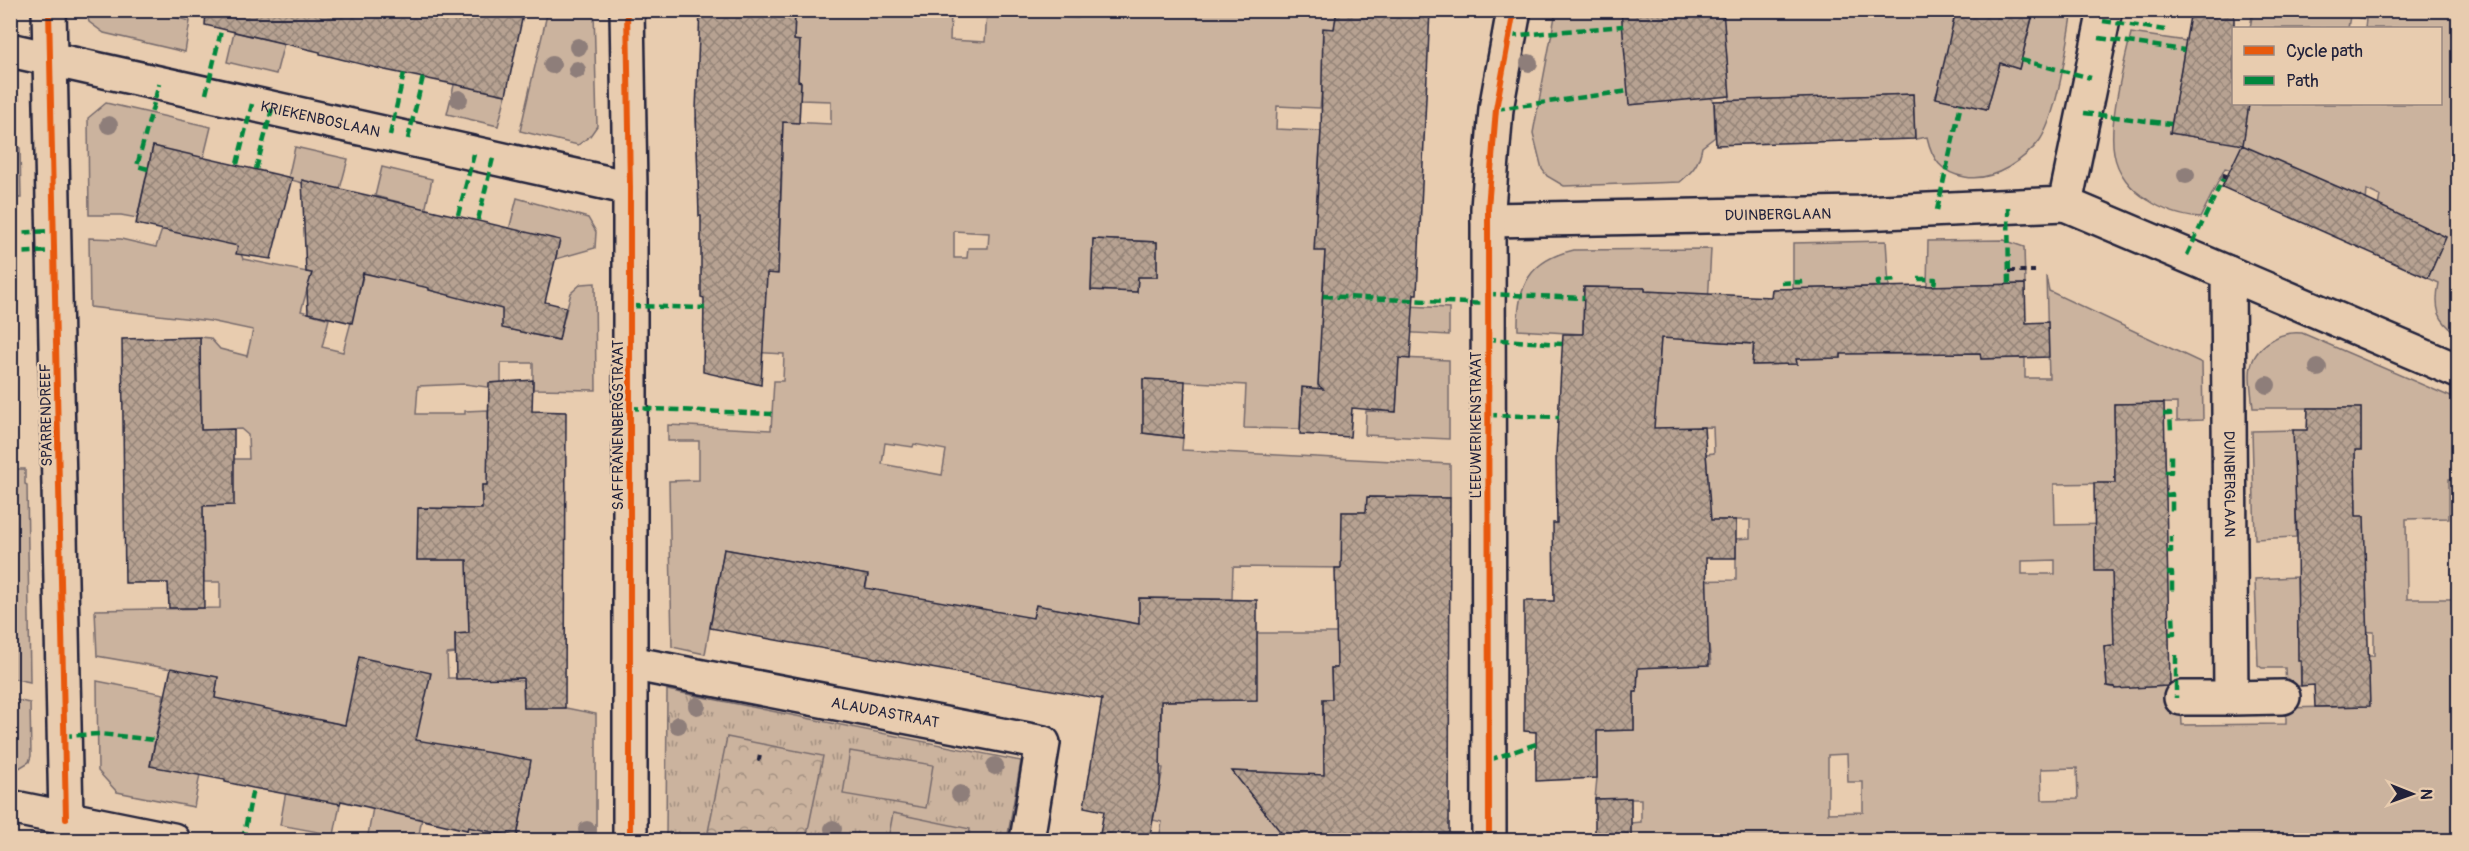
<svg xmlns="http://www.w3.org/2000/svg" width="2469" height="851" font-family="Pangolin,sans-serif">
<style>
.grass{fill:url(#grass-tufts);stroke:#766a6c;stroke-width:1.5}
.forest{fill:url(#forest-crowns);stroke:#766a6c;stroke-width:1.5}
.garden{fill:#cbb39e;stroke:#766a6c;stroke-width:1.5;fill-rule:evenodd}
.building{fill:url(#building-cross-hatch);stroke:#22223b;stroke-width:1.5}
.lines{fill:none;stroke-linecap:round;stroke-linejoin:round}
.minor-casing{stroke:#22223b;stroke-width:38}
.tertiary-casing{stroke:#22223b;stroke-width:38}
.path{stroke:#22223b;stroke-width:4;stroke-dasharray:6 4.5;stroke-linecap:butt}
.minor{stroke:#e8ccaf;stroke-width:33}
.tertiary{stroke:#e8ccaf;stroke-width:33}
.quiet{stroke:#00873e;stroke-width:4.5;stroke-dasharray:9 4.5;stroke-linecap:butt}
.cycleway-casing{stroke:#e8ccaf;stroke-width:10}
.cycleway{stroke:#e8590c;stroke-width:6}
.tree{fill:#8e7e7a}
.labels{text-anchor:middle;stroke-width:5;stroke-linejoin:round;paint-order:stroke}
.street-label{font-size:15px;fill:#22223b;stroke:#e8ccaf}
</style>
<defs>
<pattern id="grass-tufts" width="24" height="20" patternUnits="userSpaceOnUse" patternTransform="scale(1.5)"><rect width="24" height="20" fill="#cbb39e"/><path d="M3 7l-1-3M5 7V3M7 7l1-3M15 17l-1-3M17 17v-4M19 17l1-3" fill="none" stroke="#a49182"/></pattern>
<pattern id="forest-crowns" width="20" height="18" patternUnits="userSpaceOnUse" patternTransform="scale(1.5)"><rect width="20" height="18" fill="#cbb39e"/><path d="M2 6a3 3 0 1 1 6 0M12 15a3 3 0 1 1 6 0" fill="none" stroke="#a49182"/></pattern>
<pattern id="building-cross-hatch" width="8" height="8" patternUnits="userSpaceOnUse" patternTransform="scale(1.5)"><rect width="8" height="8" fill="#b7a292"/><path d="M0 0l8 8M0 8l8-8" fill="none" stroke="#948478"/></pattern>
</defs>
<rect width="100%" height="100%" fill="#e8ccaf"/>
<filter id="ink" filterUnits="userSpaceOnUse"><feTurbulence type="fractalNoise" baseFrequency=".0167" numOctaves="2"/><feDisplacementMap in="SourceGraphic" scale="12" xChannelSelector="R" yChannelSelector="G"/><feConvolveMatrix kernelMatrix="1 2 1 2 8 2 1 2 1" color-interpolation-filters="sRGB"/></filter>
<g filter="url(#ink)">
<path class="grass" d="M667 690 1021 761 1007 840H666Z"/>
<path class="forest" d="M727 737 823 756 806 840H748L708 832Z"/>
<path class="garden" d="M548 10 594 11 597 126 590 136 578 145 520 131Z
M932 10 951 12 950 40 985 42 987 13 1078 18 1079 10 1337 11 1334 29H1323L1322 45 1334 47 1322 89 1320 108 1277 106 1276 129 1321 131 1316 211 1325 251 1322 302 1449 308V335L1330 328 1320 355 1317 407 1301 406 1300 429 1244 428 1246 385 1143 379V433L1183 438 1182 450 1450 464V498L1368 497 1366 512H1342L1352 568 1233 567 1232 599 1139 598V663L1105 618 1036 605 1033 618 863 604 868 575 724 549 705 654 672 647 669 481 699 480V441H668V425L771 430 774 381H783L784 354 751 352 754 294H766L767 273H778L782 172 698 168 696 118 831 124V101L800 100 801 82 798 81 800 41H794L795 11ZM954 231 989 233 988 248H968L967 258H954ZM1093 239 1157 242V277H1138L1137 292 1091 290ZM885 443 913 447 914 444 946 450 942 475 882 464Z
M86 11H149L190 21 185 52 104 33 89 22Z
M1556 11H1622L1714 101 1715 137 1702 147C1699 164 1693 171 1680 182L1564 186 1547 176 1542 169 1533 133Z
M1702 11H1976L1935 97 1987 109 2000 63 2019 69 2034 11H2073C2067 44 2058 113 2040 140 2032 151 2020 160 2009 167 1995 175 1980 180 1965 177 1941 173 1932 159 1927 137L1915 139 1913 94 1730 101 1726 49Z
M2253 11H2458V335C2437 320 2434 308 2439 283L2428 278 2446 237 2378 206 2380 196 2367 190 2366 202 2225 168 2200 218C2180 216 2164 211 2148 200 2131 190 2117 173 2114 153 2108 122 2124 65 2131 33L2186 41 2170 133 2243 144 2249 104H2440V28H2365L2366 19 2350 16 2348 28H2250Z
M234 32 284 43 276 74 227 62Z
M455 81 506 95 498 126 447 114Z
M10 86 19 97V118H11Z
M106 103 211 127 203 160 153 146 137 218 121 215H89L88 118Z
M11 144 20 148 21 198H11Z
M295 147 348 159 340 189 313 186 288 179Z
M382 167 432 179 425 211 398 205 399 202 375 196Z
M517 198 588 218 596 232 595 248 556 259 559 240 509 230Z
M164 224 238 246 243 259 312 273 301 311 329 319 322 347 343 352 364 273 431 279 429 290 450 295 518 302 512 330 558 340 571 293 581 284 595 283 596 390 533 389V363H501V389L465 384 418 386 416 414H465V411L488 410 491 485H482V509L419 508 417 560H469L488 601 468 602 469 633 455 634V653L447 654 448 678H496L523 681 524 708H566L596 714V840H465L468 827 517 836 530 765 414 749 416 738 214 701 218 677 97 656 95 610 220 608V582H204L203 506 234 459H249L248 435 241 429 201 431 200 337 210 338 220 349 247 356 253 330 210 321 90 307 89 238 121 239 156 247Z
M2004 240 2024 247 2025 284 1927 286 1928 241Z
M1886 241 1889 286 1793 289V243Z
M1711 249 1706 341 1753 344V365L1797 364 1796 359 1841 358V342L1885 354H1932L1980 340 1981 359 2025 358V378H2049L2046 276 2049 291 2202 363 2203 420 2177 421V403L2114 404 2115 483 2054 484 2055 525 2112 524 2114 645 2104 646 2107 686 2115 688 2171 686V706H2181L2182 725 2286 724V708L2369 706 2360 656H2374V632L2357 631 2355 450H2361V408H2253C2252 397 2250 386 2250 375 2250 349 2278 330 2302 333L2458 400V479H2449V518L2406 519 2407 599H2458V840H2273L2272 838 2258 837 2257 840H1631V823L1641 822V799H1595L1597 778V731L1634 730V692H1637L1638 667 1711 664 1709 645H1672L1671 581 1736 580V539L1750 538V520H1698L1708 479 1706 454 1714 453 1713 427 1668 428 1637 432 1638 384 1658 385 1661 336 1645 317V288L1584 287 1583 334 1518 330C1517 286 1529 260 1574 250ZM2055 560V574H2022V561ZM1847 754 1848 782H1863V812L1828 813V755ZM2077 768 2078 799 2042 800 2041 769Z
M1399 358 1449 360V439L1365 435 1366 411 1396 412Z
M2293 430 2295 432 2296 537 2255 539 2252 431Z
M11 469H25V484L27 485 30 682 11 678Z
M2297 577 2301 686H2286L2285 668H2262L2258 665 2255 579Z
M1257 633H1337V668H1331L1332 699H1323V720L1365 775 1366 840H1337L1284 773 1233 771 1287 840H1159L1162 822 1153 820 1163 768 1093 755 1139 729H1161V701L1256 700Z
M97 681 164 694 150 766 200 774 194 807 117 792 98 771Z
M11 699 30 703 31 756 29 762 16 770 11 769Z
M850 751 933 765 926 808 843 794Z
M286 791 340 804 334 835 280 825Z
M373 808 422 818 418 840H367Z
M893 813 970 829 968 840H888Z"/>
<path class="building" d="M206 10H524L506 95 385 70 320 54V52L205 25Z
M700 10H795L794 40 800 41 798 81 801 82 799 123 783 122 778 274 767 273 761 385 703 372 704 298 701 297V216H699L696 110Z
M1337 10H1430L1417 294H1414L1410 359 1399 358 1396 412 1352 408 1350 437 1300 434 1302 387 1323 389 1318 385 1325 251H1314L1321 131 1323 28 1334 29Z
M1621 10H1723L1730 96 1629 105Z
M1956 10H2034L2019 69 2000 63 1987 109 1936 98Z
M2191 10H2234V104H2249L2243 145 2170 133Z
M1913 94 1915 139 1716 145 1714 101Z
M2242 145 2366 199 2446 237 2428 278 2222 187Z
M153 146 292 178 271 259 236 254 238 246 136 224Z
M302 180 560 240 545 302 566 307 559 340 502 328V309L429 290V288L363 273 352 323 308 313 307 289 312 273 306 272Z
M1093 239 1157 242V277H1138L1137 292 1091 290Z
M2025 284 2026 323 2048 322 2049 357 1981 359 1980 353 1841 354V358L1796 359 1797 364 1752 365 1754 344 1661 338 1654 428 1704 427 1711 520H1736V558H1706L1709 665 1638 668 1637 692H1634V730L1597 731V778L1536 781V732L1524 731V601H1554L1553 523H1557L1556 455 1563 334H1583L1584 287 1645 288V291L1771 297 1772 289Z
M200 337 201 430 234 429V505L203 506 204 608H169L168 583H125L122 339Z
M1143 379 1185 381 1183 438 1143 433Z
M533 380 532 411 566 412 565 708H524L523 678 456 679 455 634 469 633 467 560H417L418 508 482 509V485H487L489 383Z
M2164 403 2170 683 2167 686 2115 689V687L2107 686 2104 646 2114 645 2112 571H2095L2094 483H2115L2114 404Z
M2308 408H2361V450H2355L2356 516H2364L2370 706 2315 707 2314 685 2301 686V661H2298L2297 537 2293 430H2307Z
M1367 497 1450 498 1449 840H1287L1232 771 1324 775 1323 699H1332L1331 668H1337L1335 568H1341L1342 512H1366Z
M724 549 868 575 865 588 1033 618 1036 605 1139 624V598L1257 600V700L1161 701 1160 785 1149 840H1099L1104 811 1084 807 1102 699 710 628Z
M359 657 431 673 416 740 531 760 517 837 468 827 467 830 341 801 340 804 253 788 225 782V780L150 766 171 668 218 677 215 698 345 725Z
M1631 798V840H1595V799Z"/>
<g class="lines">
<g class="minor-casing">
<g id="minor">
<path d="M49 10 66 819"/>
<path d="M627 10 630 188V840"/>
<path id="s1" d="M10 50 630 188"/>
<path id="s2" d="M2065 204 2228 273 2231 698 2283 697"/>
<path id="s3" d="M1488 220 1860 213 2065 204 2105 10"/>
<path d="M2228 273 2458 371"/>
<path id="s4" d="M630 663 1043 743 1027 840"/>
<path d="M2181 698H2231"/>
</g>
</g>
<g class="tertiary-casing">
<path id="tertiary" d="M10 807 173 840
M1489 840 1488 208 1496 109 1514 10"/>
</g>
<path class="path" d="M2223 179 2227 169
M2009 271H2035
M760 755 759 760 764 761"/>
<use href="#minor" class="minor"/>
<use href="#tertiary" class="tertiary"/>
<path class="quiet" d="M1513 13 1532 10
M2103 21 2165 30
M1509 36 1623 26
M2099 38 2184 50
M2021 60 2091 78
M206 94 221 31
M1496 109 1629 91
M2084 113 2171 124
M390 135 404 73
M408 139 423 77
M237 164 252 104
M148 169 137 166 159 84
M256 169 272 109
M2008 207 2009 284
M1937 210 1961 104
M458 215 474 154
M478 220 493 158
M10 233 54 231
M10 253 55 251
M2187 255 2223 179
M1918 279H1935L1934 285
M1781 283 1801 282V289
M1878 287V281L1899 280
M1487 294 1584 298
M1323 296 1488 304
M631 306 705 308
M1487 339 1562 344
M630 408 772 414
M2163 414H2170L2171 431
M1488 415 1559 417
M2165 472H2171V454
M2166 495 2172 494V514
M2167 552H2171V536
M2167 573H2172V592
M2169 634H2174L2173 616
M2176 655V698
M63 736 100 734 155 740
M1489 760 1536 744
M243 840 253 788"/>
<g class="cycleway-casing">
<path id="cycleway" d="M49 10 66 819
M627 10 630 188V840
M1489 840 1488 208 1496 109 1514 10"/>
</g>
<use href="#cycleway" class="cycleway"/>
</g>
<g class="tree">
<circle cx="578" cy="47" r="9"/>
<circle cx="1529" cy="63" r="9"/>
<circle cx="552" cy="65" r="9"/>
<circle cx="577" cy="70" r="9"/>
<circle cx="459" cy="99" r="9"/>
<circle cx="109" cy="125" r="9"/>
<circle cx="2186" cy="175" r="9"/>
<circle cx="2318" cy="368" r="9"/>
<circle cx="2267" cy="385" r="9"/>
<circle cx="697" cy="706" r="9"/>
<circle cx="678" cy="725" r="9"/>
<circle cx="995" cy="766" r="9"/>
<circle cx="960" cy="794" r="9"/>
<circle cx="833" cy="829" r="9"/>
<circle cx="587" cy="830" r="9"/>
</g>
</g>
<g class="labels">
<g class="street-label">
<text dy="5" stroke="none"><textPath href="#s1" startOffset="318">KRIEKENBOSLAAN</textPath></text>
<text dy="5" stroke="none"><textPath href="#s3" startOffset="290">DUINBERGLAAN</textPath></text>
<text transform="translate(46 415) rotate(-91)" y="5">SPARRENDREEF</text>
<text transform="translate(618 425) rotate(-90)" y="5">SAFFRANENBERGSTRAAT</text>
<text transform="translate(1476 425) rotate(-90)" y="5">LEEUWERIKENSTRAAT</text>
<text dy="5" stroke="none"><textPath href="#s2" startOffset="388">DUINBERGLAAN</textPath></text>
<text dy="5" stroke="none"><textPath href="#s4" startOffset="260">ALAUDASTRAAT</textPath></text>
</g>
</g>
<rect width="2469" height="851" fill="none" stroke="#e8ccaf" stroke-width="36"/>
<rect x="18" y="18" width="2433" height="815" fill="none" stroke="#22223b" stroke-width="2" filter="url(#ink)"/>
<rect x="2232" y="27" width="210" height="78" fill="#e8ccaf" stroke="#998881" stroke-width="1.5"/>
<rect x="2244" y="46" width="30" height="9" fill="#e8590c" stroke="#998881" stroke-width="1.5"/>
<text x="2286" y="57" font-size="18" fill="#22223b">Cycle path</text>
<rect x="2244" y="76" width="30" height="9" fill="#00873e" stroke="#998881" stroke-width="1.5"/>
<text x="2286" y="87" font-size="18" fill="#22223b">Path</text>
<g transform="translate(2412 794) rotate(91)" stroke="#e8ccaf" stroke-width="4.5" paint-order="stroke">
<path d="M0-4.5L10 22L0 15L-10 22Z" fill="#22223b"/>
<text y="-9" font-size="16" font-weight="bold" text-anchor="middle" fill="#22223b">N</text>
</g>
</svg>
